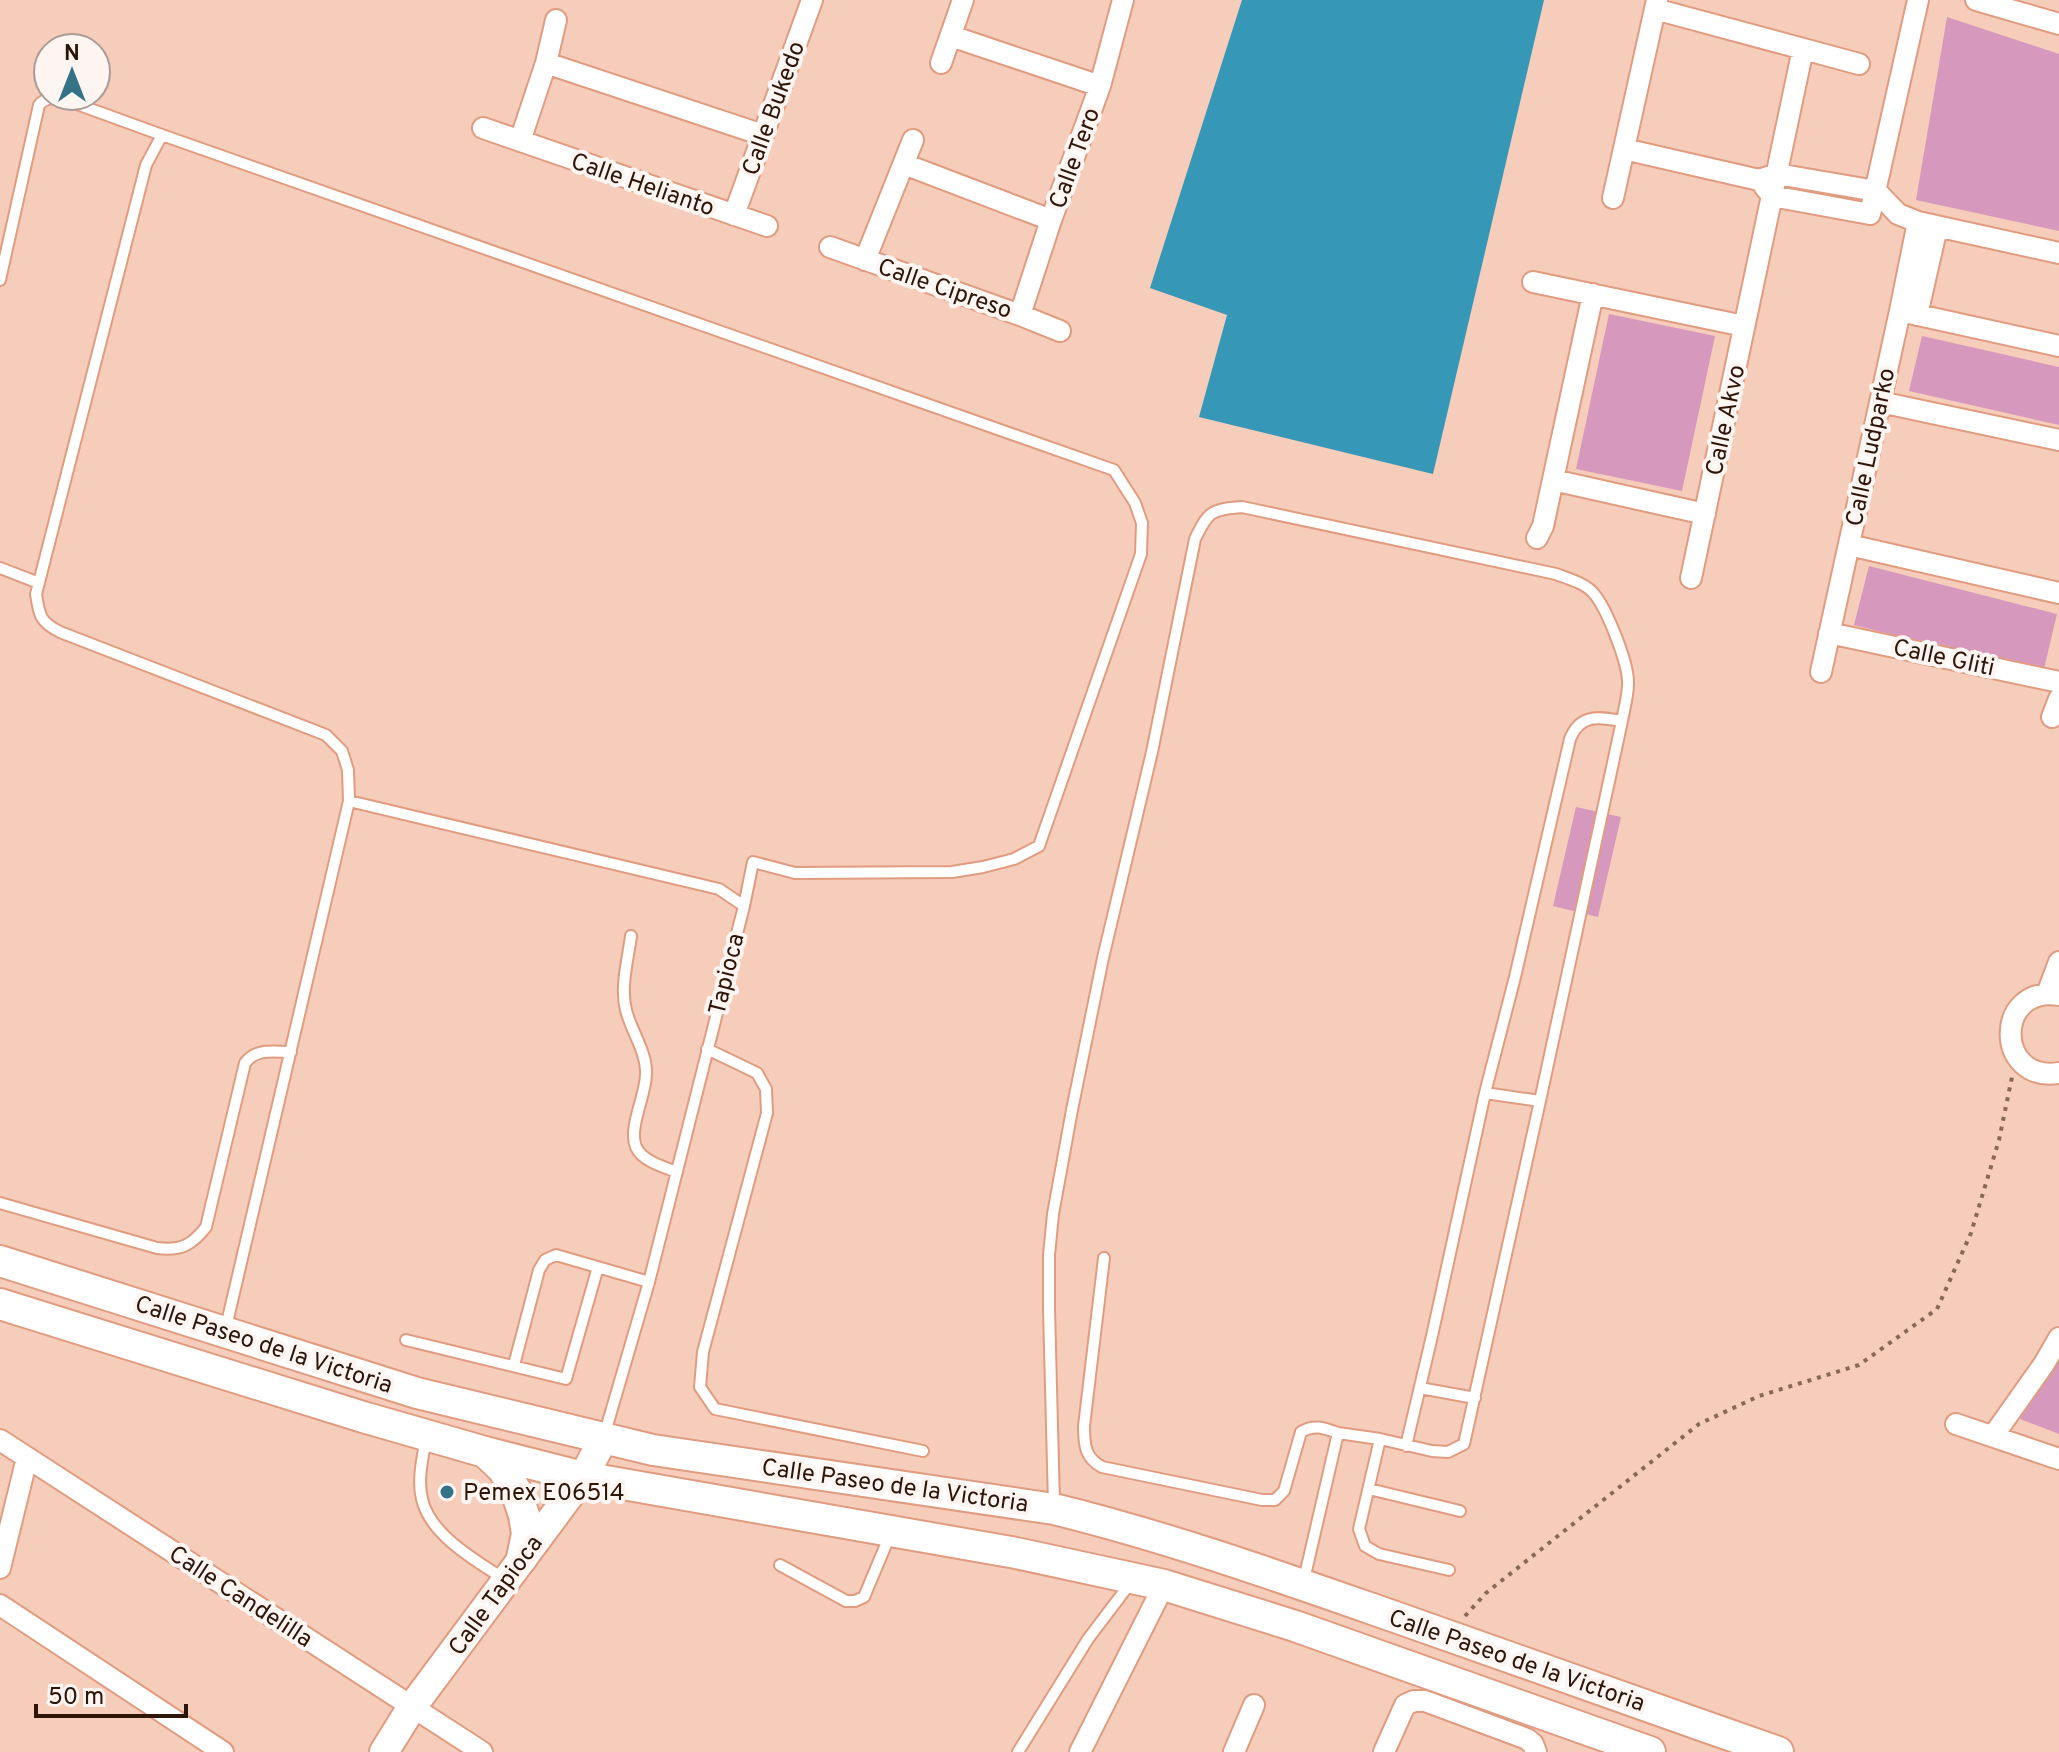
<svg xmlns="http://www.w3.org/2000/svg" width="2059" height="1752" font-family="Overpass,sans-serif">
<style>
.green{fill:#d798bd}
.water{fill:#3797b6}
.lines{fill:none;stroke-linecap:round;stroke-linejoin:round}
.lane-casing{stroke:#e09c80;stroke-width:14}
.street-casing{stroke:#e09c80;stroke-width:24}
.secondary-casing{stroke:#e09c80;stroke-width:32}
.primary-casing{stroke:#e09c80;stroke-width:34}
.path{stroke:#886859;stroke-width:4;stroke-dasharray:4 6;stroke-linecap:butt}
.lane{stroke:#fff;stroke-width:10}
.street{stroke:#fff;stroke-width:20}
.secondary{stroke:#fff;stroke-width:28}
.primary{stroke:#fff;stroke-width:30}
.poi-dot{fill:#337287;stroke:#fdf5f2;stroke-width:3}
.labels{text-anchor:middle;stroke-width:8;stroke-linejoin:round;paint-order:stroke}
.street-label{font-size:24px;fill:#2e150a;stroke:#fdf5f2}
.poi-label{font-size:24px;fill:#2e150a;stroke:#fdf5f2;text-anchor:start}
</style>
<rect width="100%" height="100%" fill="#f6ccba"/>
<path class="green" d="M1947 17 2059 54V231L1916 200Z
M1609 314 1715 336 1682 491 1576 469Z
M1922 336 2059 367V425L1909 391Z
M1869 566 2057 614 2043 673 1854 625Z
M1576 807 1621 817 1598 917 1553 906Z
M2059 1356V1434L2020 1419Z"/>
<path class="water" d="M1242 0H1544L1433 474 1199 417 1227 315 1150 288Z"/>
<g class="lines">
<g class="lane-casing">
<path id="lane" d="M0 280 39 105C46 97 52 98 63 99L162 135
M0 568 39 583
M349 801 719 889 744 906
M631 936C628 959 620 987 626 1010 631 1031 647 1052 646 1074 646 1095 628 1128 636 1147 642 1161 663 1167 677 1172
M707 1049 757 1073 766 1089 767 1113 703 1352 700 1387 715 1409 923 1451
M1540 1101 1622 721
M0 1203 157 1248C181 1251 192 1245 206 1227L245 1063C256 1048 273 1052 291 1052
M1104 1258 1084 1426C1084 1445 1085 1458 1102 1467L1262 1500H1275L1284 1491 1301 1432C1314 1424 1324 1428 1338 1433
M226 1327 349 801 348 770 342 751 326 735 60 632C40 622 39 615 36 594L146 165 162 135 1114 470 1135 503 1142 523 1141 554 1039 846 1014 859 983 867 952 872 795 873 753 862 744 906 649 1282 604 1436
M406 1340 566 1379 598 1267
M514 1365 539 1270 545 1260 556 1255 649 1282
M1420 1388 1475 1398
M426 1437C423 1457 417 1480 422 1499 430 1535 475 1560 504 1579
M1380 1439 1359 1529 1365 1546 1379 1554 1449 1570
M1369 1489 1460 1511
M1054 1504 1049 1309V1255L1053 1214 1072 1110 1103 958 1152 752 1195 539C1208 512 1211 509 1242 507L1556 574C1569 579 1586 583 1595 595 1607 610 1629 664 1628 684 1628 696 1624 709 1622 721 1600 717 1580 713 1570 739L1515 977 1485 1093
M780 1565 846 1601H855L864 1597 890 1535
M1303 1584 1338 1433 1380 1439 1432 1451 1448 1452 1464 1444 1540 1101 1485 1093 1432 1336 1406 1446
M1018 1752 1088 1639 1132 1581"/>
</g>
<g class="street-casing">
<path id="street" d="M1976 0 2059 24
M1655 9 1859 64
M951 36 1100 86
M546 63 763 135
M941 63 963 0
M483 128 767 226
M520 141 546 63 556 20
M1624 149 1759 180 1777 174 1876 191 1898 214 1918 222 2059 253
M904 164 1051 220
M1764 186 1772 196 1870 214
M1613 198 1657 0
M1870 214 1918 0
M734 215 812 0
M830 247 1020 315 1060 331
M865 260 913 140
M1533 282 1744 326
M1900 311 2059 346
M1020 315 1051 220 1100 86 1123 0
M1917 315 1937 227
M1880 402 2059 440
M1553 480 1705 514
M1537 538 1543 526 1593 294
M1849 545 2059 593
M1691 578 1803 49
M1829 633 2059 682
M1821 672 1900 311 1918 222
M2052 717 2059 699
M2047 994 2059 962
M2059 995C1994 985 1995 1083 2059 1073
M1956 1424 2059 1459
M1993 1436 2044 1364 2059 1338
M0 1440 482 1752
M0 1568 27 1458
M0 1605 223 1752
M1080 1752 1164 1585
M1234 1752 1254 1705
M1384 1752 1405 1705 1414 1701H1425L1527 1739 1533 1744 1536 1752"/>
</g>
<g class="secondary-casing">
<path id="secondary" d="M384 1752 412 1707 583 1477 604 1438"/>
</g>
<g class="primary-casing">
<path id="primary" d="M0 1261 417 1393 653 1450 1054 1509C1172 1538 1286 1579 1401 1619 1526 1663 1652 1708 1778 1752
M0 1304 363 1417 485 1452 583 1477 1016 1553 1164 1585 1295 1626 1650 1752
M485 1452 503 1469 516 1491 524 1515 527 1534 522 1558"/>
</g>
<path class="path" d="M1465 1616 1486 1593 1699 1424 1759 1396 1859 1365 1937 1309 1971 1233 1999 1140 2012 1077"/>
<use href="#lane" class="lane"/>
<use href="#street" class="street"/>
<use href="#secondary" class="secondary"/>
<use href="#primary" class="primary"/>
</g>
<circle class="poi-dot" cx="447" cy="1492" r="8"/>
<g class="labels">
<g class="street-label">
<text transform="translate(773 108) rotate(-70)" y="8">Calle Bukedo</text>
<text transform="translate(1074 158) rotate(-70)" y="8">Calle Tero</text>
<text transform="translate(643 184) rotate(19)" y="8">Calle Helianto</text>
<text transform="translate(945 288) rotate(19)" y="8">Calle Cipreso</text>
<text transform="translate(1725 420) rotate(-78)" y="8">Calle Akvo</text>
<text transform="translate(1870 447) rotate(-78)" y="8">Calle Ludparko</text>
<text transform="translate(1944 657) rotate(12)" y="8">Calle Gliti</text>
<text transform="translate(726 974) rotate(-76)" y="8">Tapioca</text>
<text transform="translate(264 1344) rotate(18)" y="8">Calle Paseo de la Victoria</text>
<text transform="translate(895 1485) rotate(8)" y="8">Calle Paseo de la Victoria</text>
<text transform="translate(495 1595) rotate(-54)" y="8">Calle Tapioca</text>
<text transform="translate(241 1596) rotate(33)" y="8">Calle Candelilla</text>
<text transform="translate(1517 1660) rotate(19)" y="8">Calle Paseo de la Victoria</text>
</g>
<g class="poi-label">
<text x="463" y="1500">Pemex E06514</text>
</g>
</g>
<g transform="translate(72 72)"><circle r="38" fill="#fdf5f2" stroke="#aa9b95" stroke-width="2"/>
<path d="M0-6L14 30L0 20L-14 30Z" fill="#337287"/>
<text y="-12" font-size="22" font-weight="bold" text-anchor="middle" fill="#2e150a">N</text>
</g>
<path d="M36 1704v12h150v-12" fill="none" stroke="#2e150a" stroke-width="4"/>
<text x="48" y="1704" font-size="24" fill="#2e150a" stroke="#fdf5f2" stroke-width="6" paint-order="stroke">50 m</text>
</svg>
